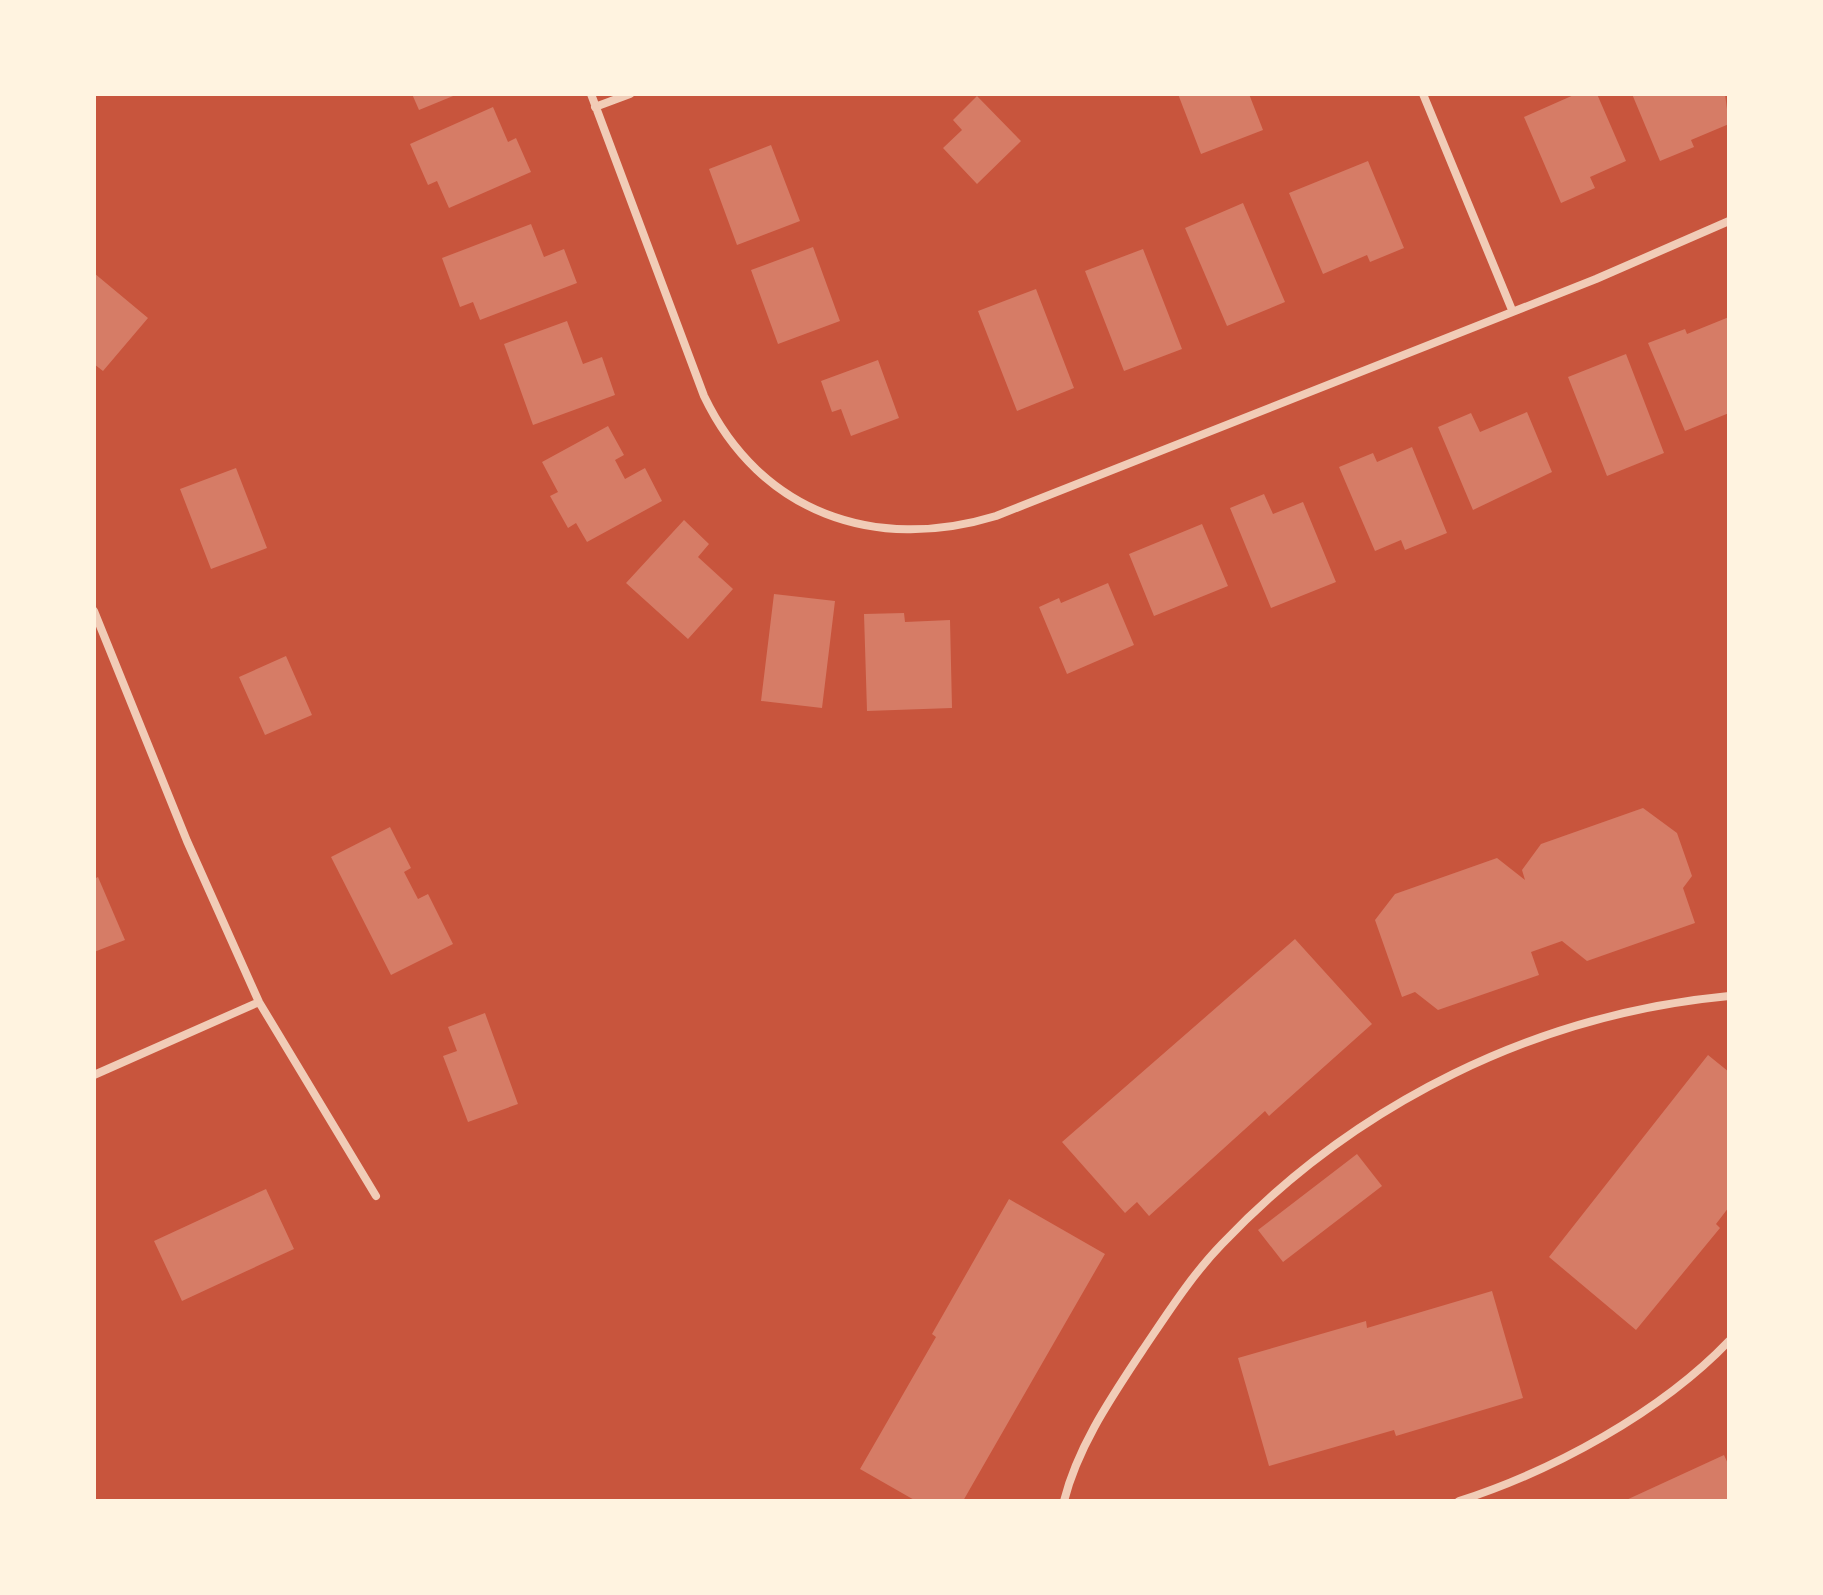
<svg xmlns="http://www.w3.org/2000/svg" width="1823" height="1595" font-family="'Space Grotesk',sans-serif">
<style>
.building{fill:#d67c66}
.lines{fill:none;stroke-linecap:round;stroke-linejoin:round}
.minor{stroke:#f1ccb7;stroke-width:8}
</style>
<rect width="100%" height="100%" fill="#c8553d"/>
<path class="building" d="M412 94H458L419 110Z
M1178 94H1249L1263 130 1201 154Z
M1576 94H1597L1626 161 1590 177 1595 188 1561 203 1524 117Z
M1632 94H1725L1729 124 1691 140 1694 147 1660 161Z
M977 96 1021 141 977 184 943 148 962 130 953 120Z
M493 107 508 142 516 138 531 172 449 208 437 181 428 185 410 144Z
M771 145 800 221 737 245 709 169Z
M1368 161 1404 248 1370 262 1367 255 1323 274 1289 193Z
M1243 203 1285 302 1227 326 1185 228Z
M531 224 544 257 564 249 577 283 480 320 473 302 460 307 442 258Z
M813 247 840 321 778 344 751 270Z
M1143 249 1182 349 1124 371 1085 271Z
M94 273 148 318 103 371 94 364Z
M1036 289 1074 388 1017 411 978 311Z
M1729 317V413L1685 431 1648 343 1685 329 1687 334Z
M567 321 583 364 602 357 615 395 533 425 504 344Z
M1626 354 1664 453 1607 476 1568 377Z
M878 360 899 418 851 436 841 409 832 412 821 381Z
M1527 412 1552 472 1473 510 1438 427 1471 413 1480 432Z
M608 426 624 455 615 460 625 479 645 468 662 501 587 542 576 523 568 528 550 496 558 492 542 462Z
M1412 447 1447 533 1405 550 1401 540 1375 551 1339 467 1373 453 1377 462Z
M236 468 267 548 211 569 180 489Z
M1264 494 1273 514 1303 502 1336 582 1271 608 1230 508Z
M684 520 709 544 698 557 733 589 688 639 626 583Z
M1202 524 1228 586 1154 616 1129 554Z
M1108 583 1134 645 1067 674 1039 607 1059 598 1061 603Z
M774 594 835 601 822 708 761 701Z
M904 613 905 622 950 620 952 708 867 711 864 614Z
M286 656 312 715 265 735 239 677Z
M1643 808 1677 833 1692 876 1683 888 1695 923 1587 961 1562 941 1531 952 1539 975 1438 1010 1415 992 1402 997 1375 920 1395 894 1497 858 1525 880 1522 870 1541 844Z
M390 827 411 868 404 872 418 899 428 894 453 944 391 975 331 857Z
M98 877 125 940 94 952V879Z
M1295 939 1372 1024 1269 1116 1265 1111 1149 1216 1137 1202 1125 1213 1062 1142Z
M485 1013 518 1104 468 1122 443 1056 457 1051 448 1027Z
M1708 1055 1729 1072V1207L1716 1224 1720 1228 1636 1330 1549 1257Z
M1357 1154 1382 1186 1283 1262 1258 1230Z
M266 1189 294 1249 182 1301 154 1241Z
M1009 1199 1105 1254 963 1501H916L860 1469 936 1337 932 1334Z
M1492 1291 1523 1398 1396 1436 1394 1430 1269 1466 1238 1358 1366 1321 1367 1328Z
M1724 1455 1729 1466V1501H1624Z"/>
<g class="lines">
<path class="minor" d="M591 94 704 396C760 513 875 553 996 516L1596 279 1729 221
M1423 94 1512 310
M595 107 630 94
M94 611 187 841 259 1002 376 1196
M94 1075 259 1002
M1064 1501C1078 1446 1111 1398 1142 1351 1167 1314 1191 1276 1222 1244 1356 1103 1536 1014 1729 996
M1459 1501C1553 1471 1661 1412 1729 1341"/>
</g>
<rect width="1823" height="1595" fill="none" stroke="#fff3e0" stroke-width="192"/>
</svg>
